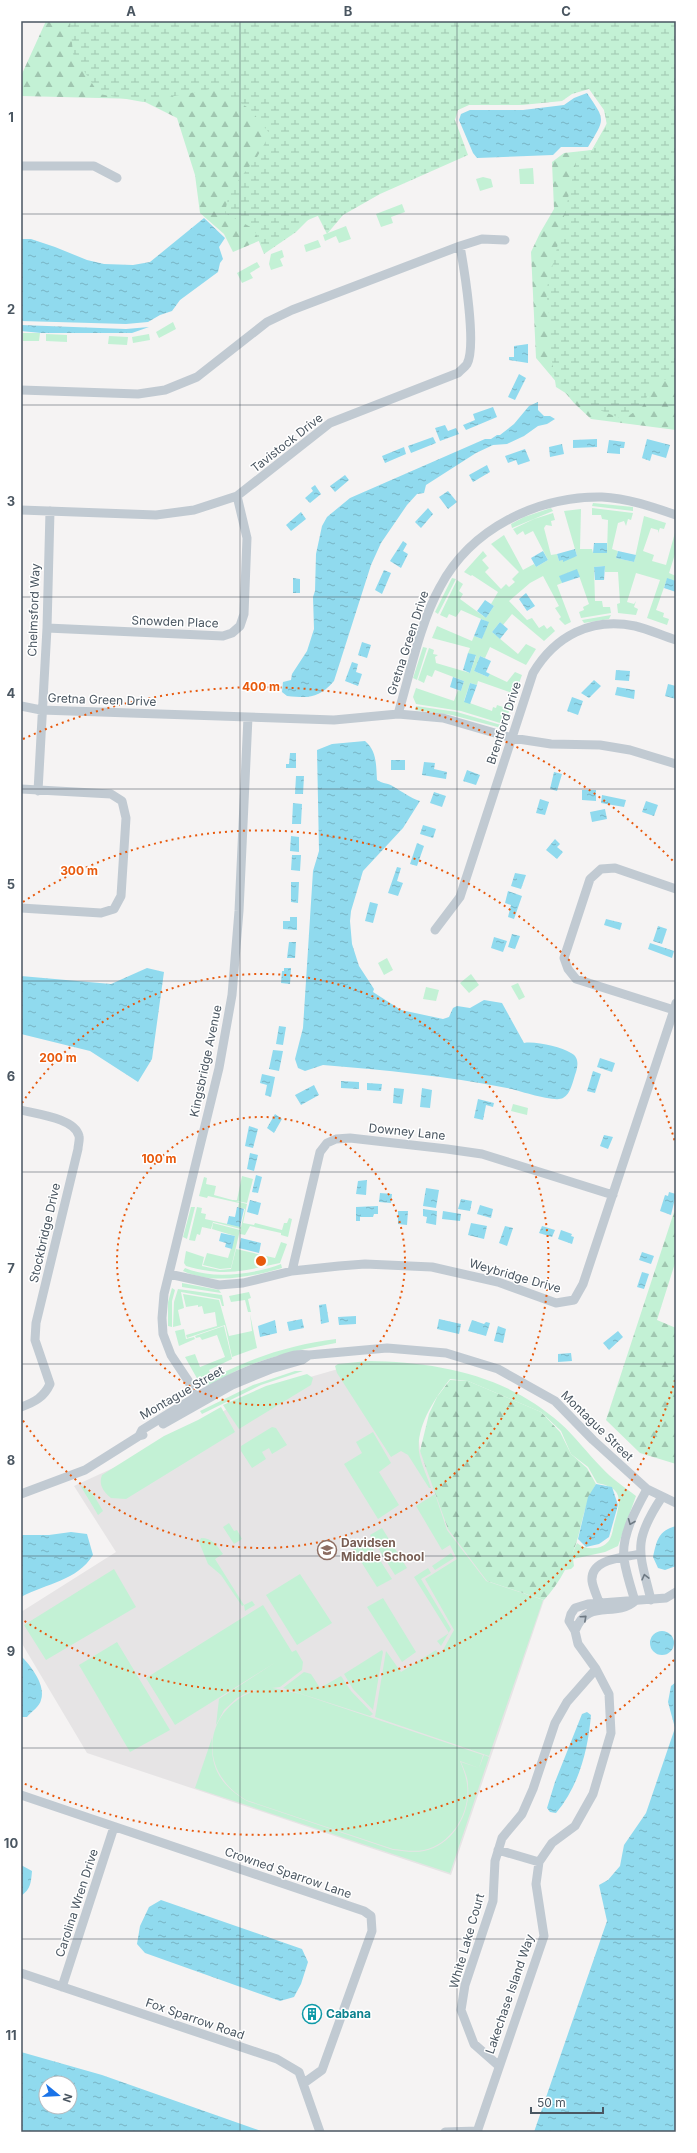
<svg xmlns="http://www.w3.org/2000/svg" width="697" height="2153" font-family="Inter,sans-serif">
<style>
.education{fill:#e6e4e5}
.grass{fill:#c3f1d5}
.forest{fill:url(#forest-firs)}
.wetland{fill:url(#wetland-marsh)}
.water{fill:url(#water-ripples);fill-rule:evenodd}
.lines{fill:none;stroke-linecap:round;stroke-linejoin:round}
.minor{stroke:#c1cad2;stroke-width:9}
.oneway{stroke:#6e7983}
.grid{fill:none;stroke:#4a5661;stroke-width:1;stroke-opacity:0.55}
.ring{fill:none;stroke:#e8590c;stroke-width:2;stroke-dasharray:2 4}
.labels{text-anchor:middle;stroke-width:3;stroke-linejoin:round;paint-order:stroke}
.street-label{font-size:12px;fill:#4a5661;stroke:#fff}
.education-label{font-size:12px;font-weight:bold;fill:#785e54;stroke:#fff;text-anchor:start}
.culture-label{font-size:12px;font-weight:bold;fill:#0d838f;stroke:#fff;text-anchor:start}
.centre{fill:#e8590c;stroke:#fff;stroke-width:2}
.ring-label{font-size:12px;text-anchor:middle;font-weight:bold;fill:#e8590c;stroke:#fff;stroke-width:3;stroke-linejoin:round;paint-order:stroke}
.neatline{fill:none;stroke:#4a5661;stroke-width:1.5}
.grid-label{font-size:13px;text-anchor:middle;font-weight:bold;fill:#4a5661}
</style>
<defs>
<pattern id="forest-firs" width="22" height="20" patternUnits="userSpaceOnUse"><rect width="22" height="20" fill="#c3f1d5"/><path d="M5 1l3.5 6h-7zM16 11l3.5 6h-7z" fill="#a0c6b0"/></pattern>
<pattern id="wetland-marsh" width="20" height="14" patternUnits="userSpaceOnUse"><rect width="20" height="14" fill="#c3f1d5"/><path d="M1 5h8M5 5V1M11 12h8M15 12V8" fill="none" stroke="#a0c6b0"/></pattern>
<pattern id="water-ripples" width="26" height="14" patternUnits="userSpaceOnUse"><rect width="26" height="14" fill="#90daee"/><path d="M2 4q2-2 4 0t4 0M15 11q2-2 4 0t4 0" fill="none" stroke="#78b4c4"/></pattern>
</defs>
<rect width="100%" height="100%" fill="#f5f3f3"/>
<path class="education" d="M352 1365 416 1413 420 1451 487 1581 544 1600 451 1875 87 1753 21 1642V1612L116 1552 74 1486 161 1446 258 1392Z"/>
<path class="grass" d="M533 168 534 184H520L519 169Z
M483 177 491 179 493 187 480 191 476 179Z
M402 204 405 212 391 217 393 223 381 227 376 214Z
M346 226 351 239 339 243 336 236 325 241 323 235Z
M318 240 321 247 306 252 304 245Z
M282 250 284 257 280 259 283 266 271 270 269 264 271 254Z
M257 262 260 267 250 273 253 278 242 283 237 273Z
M173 322 176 329 159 338 156 332Z
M23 333H40L39 341H23Z
M46 334 67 335V342L46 341Z
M149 334 150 340 133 343 132 337Z
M109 336 128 337 127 345 108 344Z
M593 503 633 507V511L592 506Z
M551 508 553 511 512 528 511 524 524 517Z
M592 508 633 513 631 520 628 519 626 526 624 521 618 523 612 549 618 551 616 558 634 562 644 516 666 523 664 529 660 528 658 533V530L651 528 643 551 654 555 652 561 666 565 676 529V551L669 573 676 576V581L667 579 656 610 664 613 663 617 669 619 667 625 647 618 660 580 636 573 627 602 634 604 636 601 634 607 638 609 636 615 618 613 617 604 620 603 618 572H605V566L594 567 595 601H602L603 607H610L611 613 581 618 579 612 584 610 583 607 589 604 577 570 560 576 562 583 557 585 571 622 565 625 559 619 561 617 555 608 559 606 543 576 530 583 509 601 527 620 532 618 539 628 544 625 547 629 551 626 555 631 544 641 512 614 503 625 500 622 492 632 518 654 526 644 536 649 526 665 490 647 485 658 480 656 474 671 488 677 490 674 507 682 515 672 522 675 515 694 478 681 477 685 470 683 464 701 492 711 493 707 496 708 497 705 503 707 505 703 511 705 506 721 500 723 461 711 416 704 413 697 416 688 454 701 458 690 461 691 464 681 435 670 432 677 427 675 424 683 418 680 429 648 434 650 433 654 438 655 435 657 436 663 470 673 476 656 468 653 470 648 432 638 437 626 472 641 474 636 482 639 488 622 461 610 456 617 449 614 447 618 440 615 457 580 463 584 459 591 463 594 460 599 486 618 494 606 491 604 498 592 472 575 471 576 464 572 483 551 487 556 482 560 489 568 485 572 501 589 506 584 509 587 515 582 512 579 519 572 491 544 504 535 523 570 534 564 536 567 548 560 533 531 525 535 523 531 517 535 513 529 534 519 553 513 555 520 551 521 552 526 546 525 544 528 551 555 557 554 559 561 577 556 564 511 581 509 580 549H592L593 553 607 552 608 520 602 519 601 515H592Z
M452 578 456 579 438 614 435 612Z
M611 615 609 619 584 623 582 620Z
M423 647 427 648 417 680 413 678Z
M416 706 457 712 501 725V728L452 715 415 710Z
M387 958 393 970 384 975 378 963Z
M471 974 479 985 469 993 460 983Z
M518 983 525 997 519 1000 511 986Z
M426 987 439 990 436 1001 423 999Z
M513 1104 528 1108 527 1115 511 1111Z
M242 1176 253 1179 247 1203 232 1200H237Z
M204 1177 207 1178 206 1184 216 1186 214 1195 247 1204 243 1223 254 1225 255 1223 282 1230 284 1223H287L289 1218 292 1219 288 1237 281 1235V1233L250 1226 245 1235 240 1234 241 1229 213 1222 211 1229 202 1227 200 1235 197 1234 195 1241 189 1240 197 1207 202 1208 201 1213 206 1214 205 1219 241 1227 245 1209 238 1207 239 1203 208 1196 207 1198 199 1196Z
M191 1207H195L187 1239 183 1237Z
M213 1223 240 1230 231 1268 220 1269 203 1265 207 1253 228 1258 235 1236 212 1229Z
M281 1242 287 1244 280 1263C242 1271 225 1277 186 1266L184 1263 186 1251 204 1257 202 1266 220 1270 231 1269 236 1249 275 1258Z
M281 1264 282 1268C251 1277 214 1285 183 1271L185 1268C212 1280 255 1274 281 1264Z
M182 1283 219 1290 221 1293 182 1287Z
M172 1288 175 1290 172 1301V1327L168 1326V1302Z
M178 1289 222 1295 224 1306H222L220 1299 181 1292 184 1308 178 1310 181 1325 173 1327 174 1302Z
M249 1292 251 1298 248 1299 251 1312H248L245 1300 231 1302 229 1296Z
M183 1294 219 1300 229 1336 252 1331 250 1314 257 1348 232 1357 225 1325 187 1338 186 1335 217 1326 215 1312 204 1314 202 1306 198 1307V1305L186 1307Z
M224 1326 232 1359 209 1370 211 1375 199 1382 185 1357 195 1354 200 1367 225 1357 217 1335 202 1340 200 1337 196 1338 195 1336Z
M184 1329 186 1339 194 1337 195 1339 179 1346 175 1331Z
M336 1339V1343C303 1349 270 1356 238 1370 227 1375 210 1388 198 1386 241 1361 287 1345 336 1339Z
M368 1361C438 1362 506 1375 560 1423 575 1436 587 1453 601 1467 611 1478 624 1487 636 1496L618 1546 605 1552 573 1559 574 1566 571 1569 565 1570 577 1543C586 1551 604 1550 610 1539 613 1533 613 1527 615 1521 621 1499 623 1488 597 1483L588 1467 571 1454 561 1431 541 1412 468 1381 450 1379C435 1398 416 1426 419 1452 421 1464 427 1476 431 1488H429L408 1455 401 1451 391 1457 337 1373 335 1366 338 1364Z
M295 1371H303L261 1385 202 1414 200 1411 253 1385Z
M307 1374 313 1378 311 1385 239 1429 223 1405 266 1386Z
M221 1407 235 1432 126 1499 111 1498C104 1492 98 1485 102 1475L164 1436 198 1420Z
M272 1427 276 1428 287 1445 272 1454 269 1448 262 1452 266 1459 252 1468 241 1451V1446Z
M373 1432 391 1463 379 1472 399 1505 378 1519 344 1464 362 1453 356 1442Z
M80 1485 93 1494 103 1511 98 1515Z
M435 1494 447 1530 486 1581 543 1600 489 1756 375 1717 386 1651 401 1672 436 1650 438 1653 443 1650 454 1630 425 1579 457 1559 450 1545 442 1550 416 1506Z
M229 1523 234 1531 237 1530 242 1539 234 1544 223 1527Z
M382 1528 407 1568 395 1575 370 1535Z
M201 1538C212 1538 217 1545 223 1554L215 1559 244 1605 252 1601 255 1605 245 1611 244 1605 242 1606 221 1575 208 1564 199 1542Z
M367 1540 392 1579 377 1587 353 1549Z
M451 1553 454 1558 435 1570 432 1566Z
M428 1568 431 1573 421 1579 451 1629 441 1646 437 1641 449 1633 414 1577Z
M114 1569 136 1607 46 1660 24 1625Z
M300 1574 332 1623 297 1645 266 1595Z
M383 1598 416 1652 402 1662 367 1607Z
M263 1605 292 1652 296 1650 303 1662 302 1670 280 1687 253 1690 237 1698 224 1710 216 1725 219 1699 276 1662 175 1725 146 1678Z
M117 1642 170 1730 130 1752 79 1665Z
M382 1650 383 1652 373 1710 353 1689 344 1674Z
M304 1672 311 1674 320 1688 341 1676 351 1691 373 1714 370 1716 283 1688Z
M268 1687 301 1694 483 1755 479 1768 460 1761C463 1769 466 1776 467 1784 471 1812 452 1844 424 1850 413 1852 403 1850 393 1849L246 1800C191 1767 207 1699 268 1687Z
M212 1738C210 1768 221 1786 247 1801L393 1850C404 1851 414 1853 424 1851 453 1845 471 1813 468 1785 468 1777 464 1770 461 1762L479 1768 484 1755 489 1757 450 1873 195 1788Z"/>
<path class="forest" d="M46 21H676V430L591 419 574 403 536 358 531 252 540 233 554 209 552 162 564 153 592 150 607 123 603 102 590 84 457 102 348 203 233 252 224 234 200 213 195 175 177 118 139 99 21 96V76Z
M676 1206V1260L657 1320 676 1328V1464L640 1453 606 1420Z
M450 1380 468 1381 541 1412 560 1432 571 1454 587 1468 596 1484C586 1500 583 1518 578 1537 572 1559 560 1583 544 1600L487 1581 448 1529 420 1451 429 1414 437 1397Z"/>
<path class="wetland" d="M70 21H676V379L654 380 643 406 624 419C599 411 577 401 556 387L550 348V322L546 291 558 244 578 153 592 150 607 125 604 110 589 89 572 94 562 101 522 105H469L458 110 455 120 468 155 380 194 343 215 327 234 316 212 296 232 264 254 254 229 225 213 229 192 257 157 270 134 250 109 217 88 143 102 99 94 73 54Z"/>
<path class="water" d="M587 93C606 121 605 118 588 147H561L553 155 477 158 473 153 459 120 461 114 470 110H523L564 105 574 98Z
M204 218 225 238 219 247 223 259 220 263 218 272 180 300 172 311 160 315 148 322 126 324 21 321V239H31L55 247 87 260 104 264 133 265 150 262Z
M21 325 126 329 149 327 132 333H41L21 331Z
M528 344V363L509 360V357H514V346Z
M519 374 526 378 515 400 508 397Z
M538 402V410L544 416H550L555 419 547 424 538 426 524 436 507 444 493 445 476 453 426 485 424 493 417 494 407 505 381 543 371 565 334 681C318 699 309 698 287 696L282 692 283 682 291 680 292 674 307 651 314 629 313 597 315 591 316 554 322 526 327 517 350 498 485 439H491L497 435H500L514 424 529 406Z
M493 407 497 417 466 430 463 425 475 420 473 414Z
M445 425 448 431 456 428 459 434 440 441 435 428Z
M433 437 436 443 411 453 408 446Z
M597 439V447L573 448V440Z
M647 439 670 445 666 458 652 454 650 461 642 458Z
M609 440 625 442 624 448H620V454L607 453Z
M562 444 564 454 550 457 549 447Z
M404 447 406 454 385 463 382 456Z
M525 449 530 461 518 465 516 460 508 463 505 456Z
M487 465 490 472 473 482 469 475Z
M345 475 349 480 335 492 330 486Z
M315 485 321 494 310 503 305 498 313 491 311 488Z
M448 491 457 502 448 509 439 497Z
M428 508 433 514 421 528 415 522Z
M301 512 306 519 291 531 286 525Z
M403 541 407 544 403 551 408 554 401 568 390 561Z
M594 543H607V553H593Z
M575 549 577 556 563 562V560L559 561 557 554Z
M543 551 548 560 536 567 531 558Z
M618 551 636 555 634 562 616 558Z
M605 566 604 580H595L594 567Z
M577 569 580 577 562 583 559 576Z
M384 570 391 573 382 594 375 590Z
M293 578 300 579V593H293Z
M667 578 676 581V592L664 588Z
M526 593 535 606 527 611 519 599Z
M485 600 494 606 486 618 477 611Z
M481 619 489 622 482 639 474 636Z
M500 622 508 629 500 639 492 632Z
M362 642 371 645 367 658 358 655Z
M468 653 476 655 470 673 463 670Z
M480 656 491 661 486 672 490 674 488 677 474 671Z
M352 662 358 664 356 672 362 674 358 686 345 681Z
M616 670 630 671 629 681 615 680Z
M453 677 464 681 461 691 450 687Z
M594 680 601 686 589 698 581 693Z
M470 683 477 685 470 704 464 702Z
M668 684 676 686V699L665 696Z
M617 687 635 690 634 699 615 695Z
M572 697 583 701 578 715 567 711Z
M365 741C377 751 376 765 377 780 383 784 389 783 394 787 403 792 410 798 420 801L403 828 363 871 351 911 350 921 352 944 359 966 374 989 373 992 401 1010 443 1019 449 1017 453 1008 457 1006 470 1008 484 1000 502 1003 524 1043C536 1041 561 1047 571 1053 579 1057 578 1065 576 1072 573 1080 571 1094 563 1098 555 1103 518 1090 507 1088 446 1076 385 1070 323 1065L305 1071 298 1068 295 1059 303 1028 313 871 319 851 317 750 332 744Z
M290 753H296V768H286V764H289Z
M391 760H405V770H391Z
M424 762 435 763 434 769 447 772 446 779 422 775Z
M467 770 480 775 476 785 463 781Z
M554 772 562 774 557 791 550 789Z
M296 776H304L303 794H295Z
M582 790H596V801L582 800Z
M434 792 446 796 442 807 430 803Z
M602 795 626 800 624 807 601 803Z
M540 799 549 802 545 815 536 813Z
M646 801 658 805 654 816 642 812Z
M293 803 302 804 301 824H292Z
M605 809 607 819 592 822 590 812Z
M423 825 436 829 433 838 420 834Z
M291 836 299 837V852L290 851Z
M555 839 560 844 557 847 563 852 557 859 546 850Z
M417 843 424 846 417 866 410 864Z
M292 855H301L300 871 291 870Z
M397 867 401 868 397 881 403 883 398 896 388 893Z
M515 873 526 875 521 889 511 886Z
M291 882H299L298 903 291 902Z
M508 891 522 896 514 919 508 917 511 905 505 903Z
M370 902 378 904 373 923 365 921Z
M290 917H297V930L283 929V921H290Z
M606 919 622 923 620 930 604 925Z
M658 926 667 929 662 944 653 941Z
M512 934 520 936 515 949 508 947Z
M494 937 507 941 503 952 491 948Z
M289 942H296L295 958H287Z
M650 943 674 951 672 958 648 949Z
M147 968 164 972 152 1059 138 1082 90 1051 21 1034V976L111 984Z
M284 968H291L290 984 281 983 282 971H284Z
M279 1026 286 1027 283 1045 276 1044Z
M273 1050 283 1051 279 1071 269 1069Z
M600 1058 615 1063 612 1072 597 1067Z
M593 1071 601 1074 595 1093 587 1091Z
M262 1074 275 1077 271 1097 265 1095 267 1085 260 1083Z
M341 1081 359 1082V1089L341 1088Z
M367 1083 382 1084 381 1091 367 1090Z
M314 1085 319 1095 301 1105 295 1095Z
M394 1088 404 1089 402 1104 393 1103Z
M422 1088 432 1090 430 1108 420 1107Z
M478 1099 494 1103 493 1107 486 1105 483 1120 474 1118Z
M275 1114 282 1119 274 1133 267 1128Z
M249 1126 258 1129 253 1148 245 1146Z
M604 1135 613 1137 608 1149 600 1146Z
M250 1153 258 1155 254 1171 247 1169Z
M256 1175 262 1177 258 1193 252 1192Z
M367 1180 366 1195 356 1194 358 1181Z
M426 1188 439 1190 436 1208 423 1206Z
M669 1192 676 1194 671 1215 660 1211 665 1195 668 1196Z
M380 1193 392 1194 391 1203 379 1202Z
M461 1199 472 1201 470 1211 458 1209Z
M250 1200 261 1203 258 1215 247 1212Z
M480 1205 493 1209 491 1218 477 1214Z
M378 1206V1214H374L373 1217H360V1221H356V1207Z
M237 1207 244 1209 240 1227 227 1224 229 1216 235 1217Z
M423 1209 437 1211 436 1225 426 1223 427 1217 423 1216Z
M398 1211H408L407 1225 398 1224Z
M443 1211 461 1214 460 1221 442 1219Z
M471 1223 487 1226 484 1239 468 1235Z
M505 1226 513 1228 507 1246 499 1243Z
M542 1226 555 1230 552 1237 539 1233Z
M561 1230 572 1234 571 1236 574 1237 572 1244 558 1239Z
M221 1233 235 1236 232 1249 225 1247 226 1243 219 1241Z
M241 1238 261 1243 259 1253 239 1248Z
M642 1252 654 1256 651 1264 639 1260Z
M642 1272 649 1274 644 1289 637 1287Z
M326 1304 329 1322 321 1324 319 1305Z
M356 1316V1324L339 1325 338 1317Z
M302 1319 304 1328 289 1331 287 1322Z
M439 1319 461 1324 459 1334 437 1329Z
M275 1320 277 1333 260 1337 258 1326Z
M472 1320 484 1324 486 1322 490 1323 486 1336 468 1331Z
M498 1326 506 1329 503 1343 494 1341Z
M618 1331 623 1337 609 1350 603 1343Z
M571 1353 572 1361 558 1362V1354Z
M596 1484 612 1487 618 1505 609 1537 599 1544 586 1547 578 1539 588 1497Z
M676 1526V1566L665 1570 658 1568 653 1557C657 1540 658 1531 676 1526Z
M71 1532 87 1534 93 1555C77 1581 47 1583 21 1597V1535H49Z
M650 1643a12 12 0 1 1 24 0a12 12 0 1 1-24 0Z
M21 1656C31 1666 46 1685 41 1700 40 1706 31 1712 27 1717H21Z
M676 1682V2132H534L607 1921 599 1885 608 1880 620 1866 624 1845 646 1813 675 1728 668 1702 671 1686Z
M587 1712 591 1715C588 1750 579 1786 556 1813L550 1812 547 1808 555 1782 582 1714Z
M21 1865 32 1871C31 1882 31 1889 21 1896Z
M161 1900 302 1949 308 1962 301 1984 294 1997 280 2001 145 1953 137 1944 140 1926 149 1907Z
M21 2052 102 2075 264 2132H21ZM46 2083H70V2107H46Z"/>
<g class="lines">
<path class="minor" d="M21 166H94L117 178
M21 390 138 394 165 390 197 377 267 322 292 310 460 246 482 239 505 240
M21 510 156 515 194 510 237 496 330 423 458 373C461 370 465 367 467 364 477 346 464 268 460 246
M47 628 223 636 232 633 240 626 244 614 247 538 237 496
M21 706 41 710 334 720 398 714 443 718 512 738 551 744 600 745 630 750 676 764
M398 714C410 674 420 623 440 587 471 528 538 496 602 497 627 498 653 507 676 515
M21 789 111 794 122 801 126 818 121 896 114 909 101 913 21 908
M38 791 47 628 50 511
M676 889 615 868 601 869 590 879 564 958 568 969 576 979 674 1010 676 1003
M435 930 460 897 533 673C555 636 591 617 635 626 648 629 663 636 676 640
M21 1110C36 1114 75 1118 79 1136 80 1140 78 1145 78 1149L36 1323 35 1340 50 1384C44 1397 35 1402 21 1407
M292 1271 320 1152 327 1143 336 1139 350 1138 447 1149 482 1154 613 1195
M169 1274 219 1285 243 1283 292 1271 339 1266 365 1264 432 1267 498 1282 556 1303 574 1300 583 1284 674 1010
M195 1397 189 1382 171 1355 163 1334 162 1318 164 1294 219 1068 232 995 239 911 248 717
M163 1424 232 1385 271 1369 302 1360 309 1355
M139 1436 142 1430C186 1403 229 1374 279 1360 290 1356 298 1353 309 1355L387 1348 446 1353 498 1369 555 1401 593 1440 647 1489 676 1503
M21 1494 85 1470 139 1436 143 1435
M651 1600C639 1551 632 1542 662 1497
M635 1601C631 1588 626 1573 624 1559 621 1536 636 1509 647 1489
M599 1602C597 1596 593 1588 592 1581 590 1558 624 1558 639 1554
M575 1631C588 1597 614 1619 635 1601
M21 1795 364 1911 371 1916 372 1931 322 2070 304 2083
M498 1850 539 1862
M21 1973 277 2059 299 2072 320 2132
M62 1987 114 1827
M499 2066 474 2044 461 2010 465 1985 493 1901 495 1861 502 1838 522 1814 533 1789 555 1723 567 1702 596 1669
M445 2132 478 2131
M477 2132 544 1936 536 1884 539 1862 552 1843 575 1826 593 1794 611 1733 609 1694 596 1669 578 1644 575 1631 569 1621 571 1614 575 1608 588 1604 666 1598 676 1592"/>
</g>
<defs><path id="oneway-chevron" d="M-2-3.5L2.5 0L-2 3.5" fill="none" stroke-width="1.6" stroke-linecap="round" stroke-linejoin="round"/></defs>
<g class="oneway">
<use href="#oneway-chevron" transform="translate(631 1522) rotate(112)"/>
<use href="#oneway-chevron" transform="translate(645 1577) rotate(-104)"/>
<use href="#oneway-chevron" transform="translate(584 1618) rotate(-42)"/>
</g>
<path class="grid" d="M240 21V2132M457 21V2132M21 214H676M21 405H676M21 597H676M21 789H676M21 981H676M21 1172H676M21 1364H676M21 1556H676M21 1748H676M21 1939H676"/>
<g class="ring">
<circle cx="261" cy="1261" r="144"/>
<path d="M22 1103A287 287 0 1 1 22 1419"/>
<path d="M675 1380A431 431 0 0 1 23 1620M23 902A431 431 0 0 1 675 1142"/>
<path d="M674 1660A574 574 0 0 1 23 1783M23 739A574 574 0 0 1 674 862"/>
</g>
<defs>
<g id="school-ring" transform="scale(1)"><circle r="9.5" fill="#fff" stroke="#8d6e63" stroke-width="1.5"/><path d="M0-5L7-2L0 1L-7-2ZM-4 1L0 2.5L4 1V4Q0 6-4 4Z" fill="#8d6e63"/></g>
<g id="building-ring" transform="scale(1)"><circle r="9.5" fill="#fff" stroke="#0f9aa8" stroke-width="1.5"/><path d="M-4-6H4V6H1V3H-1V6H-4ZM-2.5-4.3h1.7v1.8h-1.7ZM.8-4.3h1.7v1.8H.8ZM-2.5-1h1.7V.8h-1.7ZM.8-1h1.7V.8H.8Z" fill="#0f9aa8"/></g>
</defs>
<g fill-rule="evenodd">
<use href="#school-ring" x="327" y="1550"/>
<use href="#building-ring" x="312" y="2014"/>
</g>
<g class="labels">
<g class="street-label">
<text transform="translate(287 443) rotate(-38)" y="4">Tavistock Drive</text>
<text transform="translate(34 610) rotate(-88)" y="4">Chelmsford Way</text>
<text transform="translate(175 622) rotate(2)" y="4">Snowden Place</text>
<text transform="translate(408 643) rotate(-72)" y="4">Gretna Green Drive</text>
<text transform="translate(102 700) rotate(2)" y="4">Gretna Green Drive</text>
<text transform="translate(504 723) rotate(-72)" y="4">Brentford Drive</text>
<text transform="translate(206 1061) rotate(-78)" y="4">Kingsbridge Avenue</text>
<text transform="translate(407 1132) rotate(6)" y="4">Downey Lane</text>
<text transform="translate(45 1233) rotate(-77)" y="4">Stockbridge Drive</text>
<text transform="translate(515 1276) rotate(16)" y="4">Weybridge Drive</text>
<text transform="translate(182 1393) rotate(-30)" y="4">Montague Street</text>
<text transform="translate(597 1426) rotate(44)" y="4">Montague Street</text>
<text transform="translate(288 1873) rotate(19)" y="4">Crowned Sparrow Lane</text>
<text transform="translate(77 1903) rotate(-72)" y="4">Carolina Wren Drive</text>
<text transform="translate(467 1941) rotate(-74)" y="4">White Lake Court</text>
<text transform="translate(510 1994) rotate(-71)" y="4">Lakechase Island Way</text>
<text transform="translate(195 2019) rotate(19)" y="4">Fox Sparrow Road</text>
</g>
<g class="education-label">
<text x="341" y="1547">Davidsen<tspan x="341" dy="14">Middle School</tspan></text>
</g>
<g class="culture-label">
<text x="326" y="2018">Cabana</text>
</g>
</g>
<circle cx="261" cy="1261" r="6" class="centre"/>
<g class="ring-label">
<text x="261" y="691">400 m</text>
<text x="79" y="875">300 m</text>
<text x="58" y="1062">200 m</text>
<text x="159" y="1163">100 m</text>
</g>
<rect width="697" height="2153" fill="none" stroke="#ffffff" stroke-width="44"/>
<g transform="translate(58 2095) rotate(108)"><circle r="19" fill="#ffffff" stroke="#b7bbc0"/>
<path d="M0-3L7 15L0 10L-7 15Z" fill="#1a73e8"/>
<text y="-6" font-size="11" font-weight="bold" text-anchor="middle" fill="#4a5661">N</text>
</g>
<path d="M531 2107v6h72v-6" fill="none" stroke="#4a5661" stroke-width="2"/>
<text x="537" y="2107" font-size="12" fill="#4a5661" stroke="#ffffff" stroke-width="3" paint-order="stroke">50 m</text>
<rect x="22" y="22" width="653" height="2109" class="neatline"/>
<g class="grid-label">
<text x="131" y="16">A</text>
<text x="348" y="16">B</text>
<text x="566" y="16">C</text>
<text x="11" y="122">1</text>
<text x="11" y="314">2</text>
<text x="11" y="506">3</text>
<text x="11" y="698">4</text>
<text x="11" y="889">5</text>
<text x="11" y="1081">6</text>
<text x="11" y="1273">7</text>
<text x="11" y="1465">8</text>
<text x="11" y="1656">9</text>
<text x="11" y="1848">10</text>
<text x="11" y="2040">11</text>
</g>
</svg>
